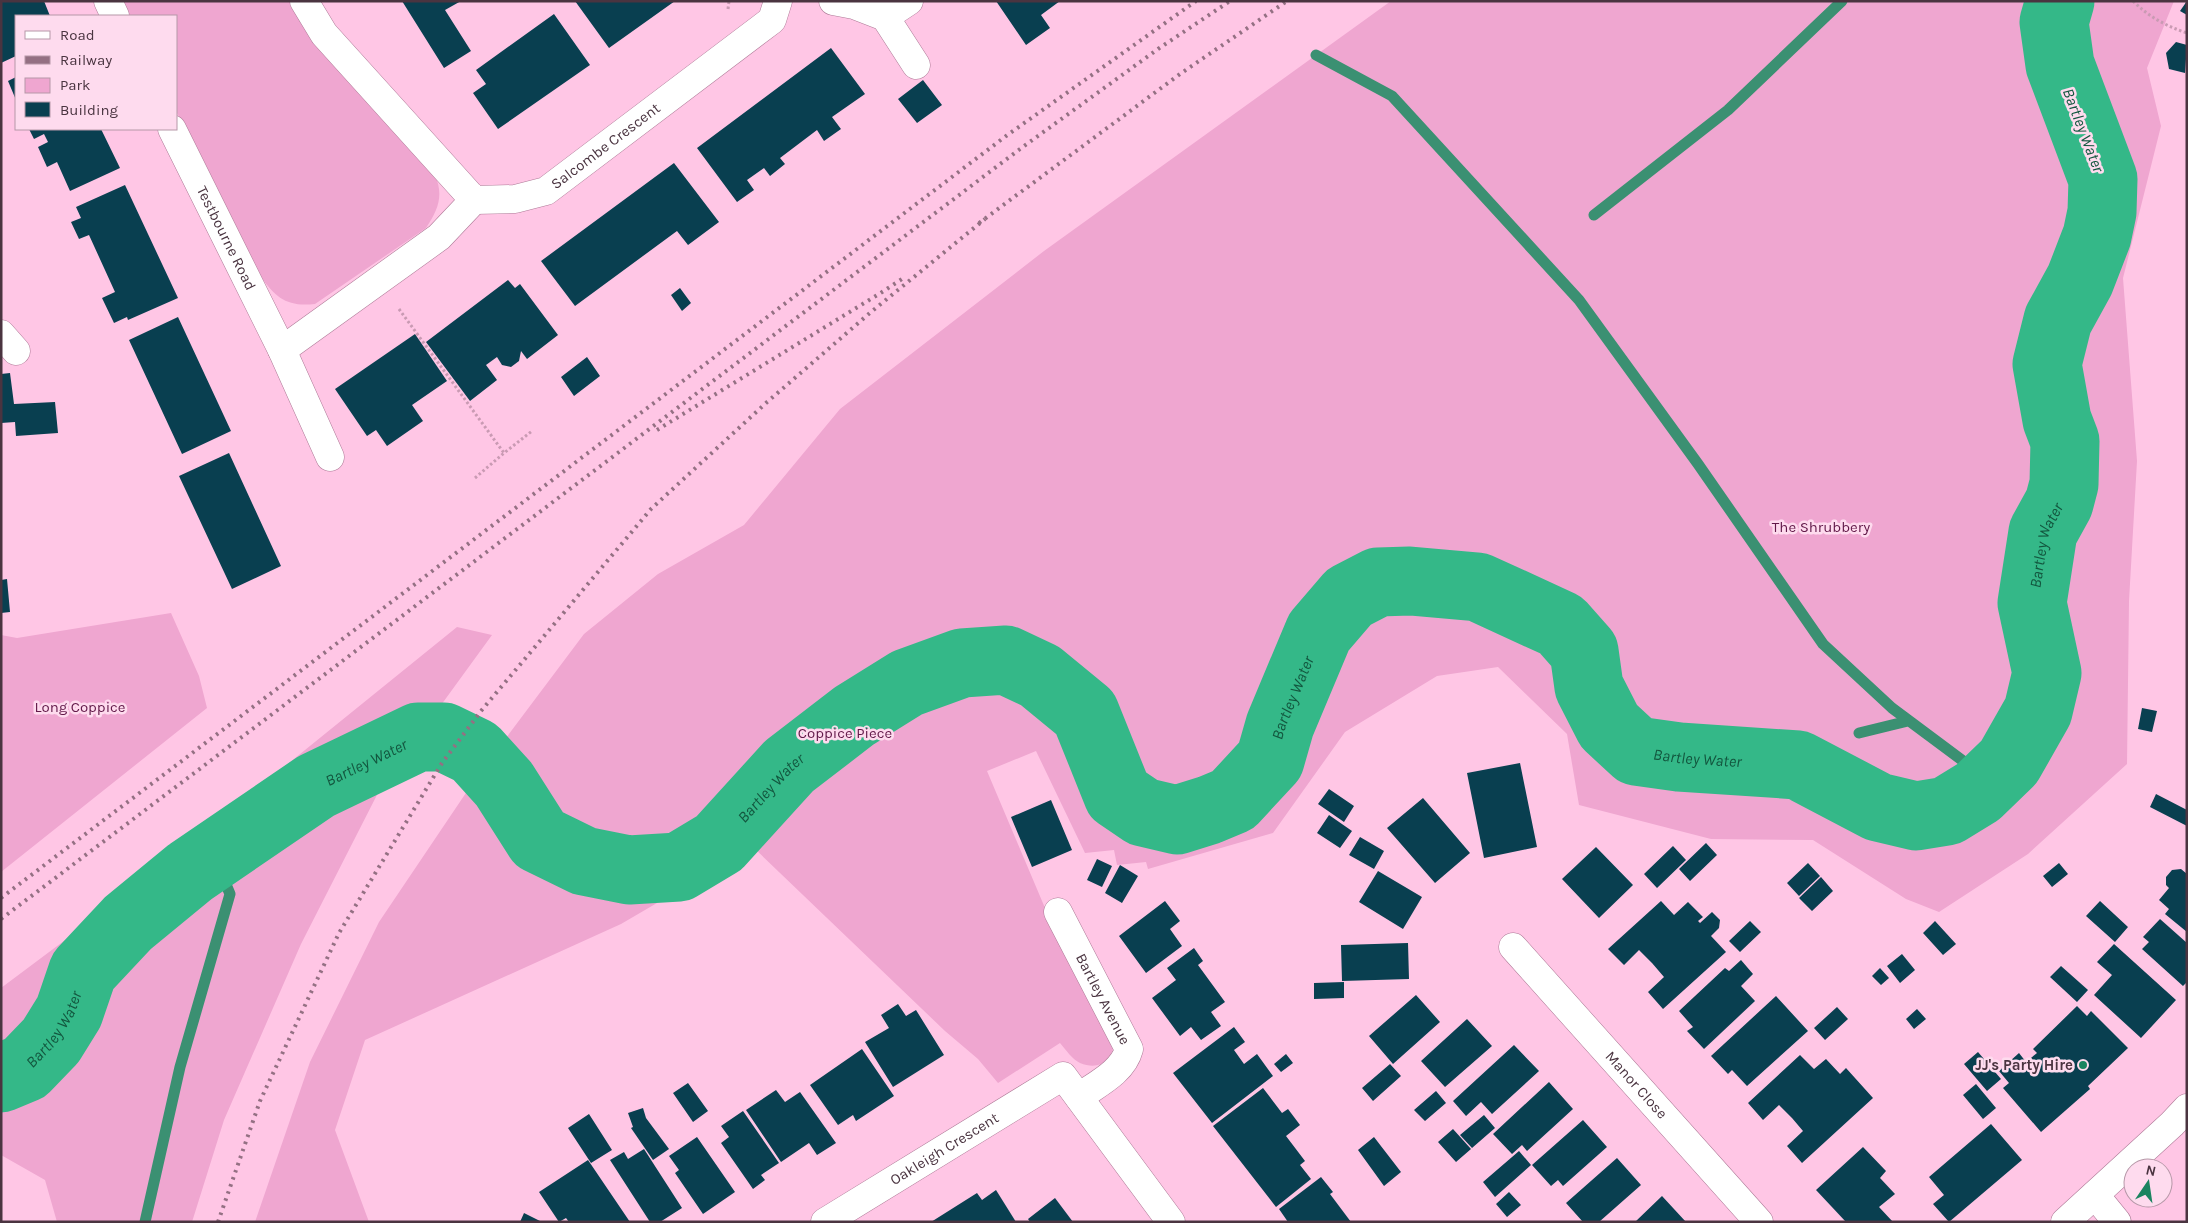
<svg xmlns="http://www.w3.org/2000/svg" width="2188" height="1223" font-family="Karla,sans-serif">
<style>
.green{fill:#efa6d0}
.lines{fill:none;stroke-linecap:round;stroke-linejoin:round}
.stream{stroke:#3b9072;stroke-width:11}
.river{stroke:#34b888;stroke-width:69}
.building{fill:#093f50}
.minor-casing{stroke:#ae7a97;stroke-width:29}
.path{stroke:#c99ab3;stroke-width:3;stroke-dasharray:2.5 2.5;stroke-linecap:butt}
.minor{stroke:#fff;stroke-width:28}
.rail{stroke:#947083;stroke-width:4;stroke-dasharray:2.5 5;stroke-linecap:butt}
.poi-dot{fill:#1b8460;stroke:#fedbee;stroke-width:2}
.labels{text-anchor:middle;stroke-width:5;stroke-linejoin:round;paint-order:stroke}
.street-label{font-size:15px;fill:#4a3440;stroke:#fedbee}
.park-label{font-size:15px;fill:#621949;stroke:#fedbee}
.poi-label{font-size:15px;font-weight:bold;fill:#4a3440;stroke:#fedbee;text-anchor:end}
.water-label{font-size:16px;font-style:italic;fill:#13573f;stroke:#fedbee}
</style>
<rect width="100%" height="100%" fill="#ffc6e5"/>
<path class="green" d="M123 1H292L435 175C444 196 438 210 426 228L315 304C287 307 276 298 261 277L176 111V16H130Z
M1391 1H2174L2147 68 2161 126 2123 278 2137 461 2129 601 2127 764 2028 854 1939 912 1906 899 1813 840 1711 839 1579 805 1567 734 1498 667 1437 676 1345 732 1273 833 1148 869 1146 862 1117 865 1114 850 1085 853 1036 751 987 771 1045 908 1114 1043C1112 1061 1099 1071 1080 1063 1072 1059 1066 1050 1060 1043L998 1083 978 1059 945 1031 753 847 621 924 365 1040 335 1130 369 1222H255L310 1062 379 922 476 778 584 634 658 574 744 525 840 409 1044 251Z
M171 613 199 676 207 708 1 872V635L17 638Z
M457 627 492 635 380 789 301 944 224 1120 192 1222H57L45 1180 1 1155V988L132 890Z"/>
<g class="lines">
<path class="stream" d="M1316 55 1392 96 1579 300 1698 464 1823 644 1892 708 1990 781
M1594 215 1728 110 1842 1
M1859 733 1908 721
M145 1222 180 1067 230 894 214 856"/>
<path class="river" id="s1" d="M1 1078 25 1068 51 1041 69 1012 83 971 128 923 190 872 316 786 418 737H444L475 752 504 784 539 839 584 861 629 870 679 867 719 843 789 766 854 716 907 683 962 663 1006 660 1040 676 1085 713 1118 795 1143 812 1177 820 1209 810 1233 800 1270 760 1280 725 1319 632 1349 597 1378 582 1410 581 1478 587 1561 625 1584 651 1589 687 1609 726 1636 751 1679 757 1798 765 1878 807 1916 816 1947 811 1978 792 2009 762 2038 711 2047 673 2032 603 2043 532 2059 503 2064 484 2065 441 2057 420 2047 364 2058 320 2080 280 2097 236 2102 212 2103 179 2060 65 2054 22 2060 1"/>
</g>
<path class="building" d="M1 1H44L50 16H16V56L1 63Z
M402 1H461L445 10 471 51 444 68Z
M575 1H675L609 48Z
M996 1H1060L1041 15 1050 28 1026 45Z
M2187 1V15L2180 11Z
M554 14 590 65 498 129 473 93 486 84 476 70Z
M2176 42 2187 45 2185 73 2169 69 2166 53Z
M831 48 865 94 832 117 841 129 824 141 817 130 780 158 785 164 770 176 764 168 747 180 754 190 737 202 697 148Z
M16 77V100L8 81Z
M923 80 942 105 917 123 898 99Z
M29 129H101L120 168 70 191 57 162 47 167 38 147 48 142 44 134 34 139Z
M674 163 719 222 688 245 677 231 575 306 541 261Z
M125 185 178 298 128 320 127 317 114 323 102 298 115 292 89 235 79 239 71 222 81 218 76 207Z
M508 280 515 288 520 284 558 335 527 359 521 351 519 361 511 367 502 365 497 357 486 365 497 380 470 401 426 342Z
M680 288 691 303 682 311 671 295Z
M178 317 231 431 182 454 129 340Z
M415 334 447 381 412 405 423 421 387 446 376 430 367 436 335 389Z
M587 357 600 376 574 396 561 377Z
M10 373 14 404 55 402 58 433 16 436 15 422 1 423V374Z
M229 453 281 566 232 589 179 476Z
M7 579 10 612 1 613V580Z
M2142 708 2157 711 2152 732 2138 729Z
M1520 763 1537 847 1484 858 1467 773Z
M1329 789 1354 806 1344 822 1318 804Z
M2156 794 2187 810V826L2150 807Z
M1423 798 1470 853 1435 883 1387 828Z
M1051 800 1072 850 1032 867 1011 817Z
M1329 815 1352 831 1340 848 1317 833Z
M1360 837 1384 851 1374 869 1349 855Z
M1706 843 1717 855 1690 881 1679 869Z
M1673 846 1686 860 1657 888 1644 874Z
M1596 847 1633 885 1599 918 1562 879Z
M1097 859 1112 866 1102 887 1087 880Z
M1808 863 1820 876 1799 896 1787 883Z
M2059 863 2068 874 2052 887 2043 876Z
M1120 865 1138 876 1122 903 1105 893Z
M2181 869 2187 874V932L2165 914 2169 909 2159 900 2169 888 2166 885V877L2172 870Z
M1378 871 1422 897 1403 929 1359 902Z
M1821 877 1833 891 1812 911 1799 898Z
M1165 901 1180 921 1170 929 1182 946 1146 973 1119 936Z
M1661 901 1674 915 1688 902 1703 917 1698 921 1700 923 1712 912 1720 920 1719 928 1711 936 1726 952 1663 1009 1648 992 1664 977 1652 963 1639 950 1624 965 1608 949Z
M2100 901 2128 927 2115 942 2086 916Z
M2160 919 2187 943V982L2183 986 2142 949 2149 942 2143 937Z
M1750 921 1761 932 1740 952 1729 941Z
M1935 921 1956 944 1943 955 1923 933Z
M1408 943 1409 979 1342 981 1341 945Z
M2114 944 2176 1000 2141 1038 2094 995 2112 975 2097 962Z
M1194 948 1203 961 1198 965 1225 1002 1211 1012 1221 1026 1201 1040 1191 1027 1180 1036 1152 998 1176 980 1167 968Z
M1902 954 1915 970 1900 983 1887 966Z
M1741 960 1753 974 1741 986 1755 1001 1704 1049 1687 1031 1693 1027 1679 1011 1725 968 1729 971Z
M2061 966 2088 990 2077 1002 2050 977Z
M1880 968 1889 978 1881 985 1872 976Z
M1344 982V998L1314 999V983Z
M1416 995 1440 1022 1393 1064 1369 1036Z
M1776 996 1808 1031 1747 1086 1732 1070 1728 1074 1711 1056Z
M898 1004 906 1016 916 1010 944 1055 893 1087 865 1042 889 1028 881 1015Z
M2077 1006 2087 1016 2091 1011 2128 1048 2088 1086 2090 1089 2041 1132 2003 1088 2009 1083 1999 1071 2019 1053 2026 1062 2037 1053 2033 1049Z
M1837 1007 1848 1019 1825 1040 1814 1028Z
M1917 1009 1926 1019 1914 1029 1906 1019Z
M1467 1019 1492 1046 1445 1087 1421 1061Z
M1234 1027 1245 1042 1234 1050 1244 1064 1257 1054 1273 1076 1212 1123 1173 1073Z
M1514 1045 1539 1071 1492 1114 1481 1102 1466 1116 1453 1101Z
M862 1049 894 1096 856 1121 853 1115 838 1125 810 1085Z
M1978 1052 2001 1079 1987 1091 1964 1064Z
M1286 1054 1293 1063 1281 1072 1274 1064Z
M1800 1055 1814 1069 1826 1059 1840 1074 1846 1068 1873 1098 1802 1163 1787 1146 1803 1131 1792 1118 1779 1105 1763 1120 1748 1103Z
M1390 1064 1401 1076 1373 1101 1362 1088Z
M1549 1082 1573 1109 1527 1151 1522 1145 1512 1154 1493 1134Z
M688 1083 708 1111 693 1122 673 1093Z
M1976 1084 1996 1108 1983 1119 1963 1095Z
M1263 1088 1282 1113 1288 1109 1300 1125 1286 1136 1305 1161 1300 1165 1311 1179 1276 1207 1213 1126Z
M776 1090 785 1102 800 1092 836 1143 817 1155 809 1143 781 1162 746 1110Z
M1436 1091 1446 1103 1425 1121 1414 1110Z
M643 1108 646 1118 669 1149 653 1160 631 1128 633 1127 628 1113Z
M743 1111 779 1163 761 1175 765 1180 753 1189 721 1143 729 1137 721 1126Z
M589 1114 612 1150 591 1163 568 1128Z
M1484 1115 1495 1128 1472 1148 1460 1135Z
M1583 1120 1607 1147 1563 1186 1558 1180 1551 1186 1532 1165Z
M1991 1124 2022 1160 1949 1222 1933 1204 1944 1195 1929 1177Z
M1453 1129 1471 1149 1456 1162 1438 1142Z
M697 1137 735 1192 703 1214 675 1173 679 1170 669 1156Z
M1374 1137 1401 1172 1384 1186 1358 1150Z
M1863 1147 1886 1171 1880 1178 1895 1194 1879 1207 1893 1222H1846L1816 1190Z
M644 1149 682 1208 660 1222H650L610 1160 624 1152 628 1159Z
M1519 1151 1531 1165 1495 1197 1483 1182Z
M1617 1158 1641 1185 1599 1222H1583L1566 1203Z
M588 1160 630 1222H569L566 1218 559 1222 539 1192Z
M1321 1177 1333 1192 1330 1194 1351 1222H1288L1279 1209Z
M996 1190 1016 1222H931L977 1193 982 1200Z
M1509 1192 1521 1205 1507 1217 1496 1204Z
M1662 1196 1686 1222H1635Z
M1055 1198 1073 1222H1030L1028 1219Z
M524 1213 542 1222H520Z"/>
<g class="lines">
<g class="minor-casing">
<g id="minor">
<path d="M108 1 115 16"/>
<path id="s2" d="M304 1 324 34 474 200 515 199 546 191 772 20 778 1"/>
<path d="M833 1 854 5 885 17 916 65"/>
<path d="M885 17 909 1"/>
<path id="s3" d="M172 129 282 350 330 457"/>
<path d="M1 334 16 351"/>
<path d="M282 350 439 237 474 200"/>
<path id="s4" d="M1058 912 1129 1049C1123 1072 1097 1084 1079 1097"/>
<path id="s5" d="M1513 947 1759 1222"/>
<path d="M2095 1195 2117 1222"/>
<path id="s6" d="M825 1222 1063 1076 1171 1222"/>
<path d="M2065 1222 2172 1124 2187 1108"/>
</g>
</g>
<path class="path" d="M2133 1C2149 17 2166 26 2187 33
M728 9 729 1
M399 309 504 453 532 431
M475 478 504 453"/>
<use href="#minor" class="minor"/>
<path class="rail" d="M979 223 1180 74 1287 1
M657 430 879 294 902 279
M1 898 1006 136 1196 1
M1 919 1020 149 1158 49 1230 1
M218 1222 260 1101 339 933 442 763 481 711 651 509 766 403 871 312 985 219"/>
</g>
<circle class="poi-dot" cx="2083" cy="1065" r="5"/>
<g class="labels">
<g class="street-label">
<text dy="5" stroke="none"><textPath href="#s2" startOffset="410">Salcombe Crescent</textPath></text>
<text dy="5" stroke="none"><textPath href="#s3" startOffset="122">Testbourne Road</textPath></text>
<text dy="5" stroke="none"><textPath href="#s4" startOffset="98">Bartley Avenue</textPath></text>
<text dy="5" stroke="none"><textPath href="#s5" startOffset="185">Manor Close</textPath></text>
<text dy="5" stroke="none"><textPath href="#s6" startOffset="140">Oakleigh Crescent</textPath></text>
</g>
<g class="park-label">
<text x="1821" y="532">The Shrubbery</text>
<text x="80" y="712">Long Coppice</text>
<text x="845" y="738">Coppice Piece</text>
</g>
<g class="poi-label">
<text x="2073" y="1070">JJ's Party Hire</text>
</g>
<g class="water-label">
<text transform="translate(2084 130) rotate(69)" y="6">Bartley Water</text>
<text dy="6" stroke="none"><textPath href="#s1" startOffset="2820">Bartley Water</textPath></text>
<text dy="6" stroke="none"><textPath href="#s1" startOffset="1695">Bartley Water</textPath></text>
<text dy="6" stroke="none"><textPath href="#s1" startOffset="2250">Bartley Water</textPath></text>
<text dy="6" stroke="none"><textPath href="#s1" startOffset="495">Bartley Water</textPath></text>
<text dy="6" stroke="none"><textPath href="#s1" startOffset="990">Bartley Water</textPath></text>
<text dy="6" stroke="none"><textPath href="#s1" startOffset="75">Bartley Water</textPath></text>
</g>
</g>
<rect width="2188" height="1223" fill="none" stroke="#4a3440" stroke-width="5"/>
<rect x="15" y="15" width="162" height="115" fill="#fedbee" stroke="#b698a8"/>
<rect x="25" y="31" width="25" height="8" fill="#ffffff" stroke="#b698a8"/>
<text x="60" y="40" font-size="15" fill="#4a3440">Road</text>
<rect x="25" y="56" width="25" height="8" fill="#947083" stroke="#b698a8"/>
<text x="60" y="65" font-size="15" fill="#4a3440">Railway</text>
<rect x="25" y="78" width="25" height="15" fill="#efa6d0" stroke="#b698a8"/>
<text x="60" y="90" font-size="15" fill="#4a3440">Park</text>
<rect x="25" y="102" width="25" height="15" fill="#093f50" stroke="#b698a8"/>
<text x="60" y="115" font-size="15" fill="#4a3440">Building</text>
<g transform="translate(2148 1183) rotate(13)"><circle r="24" fill="#fedbee" stroke="#b698a8"/>
<path d="M0-4L9 19L0 12L-9 19Z" fill="#1b8460"/>
<text y="-8" font-size="14" font-weight="bold" text-anchor="middle" fill="#4a3440">N</text>
</g>
</svg>
